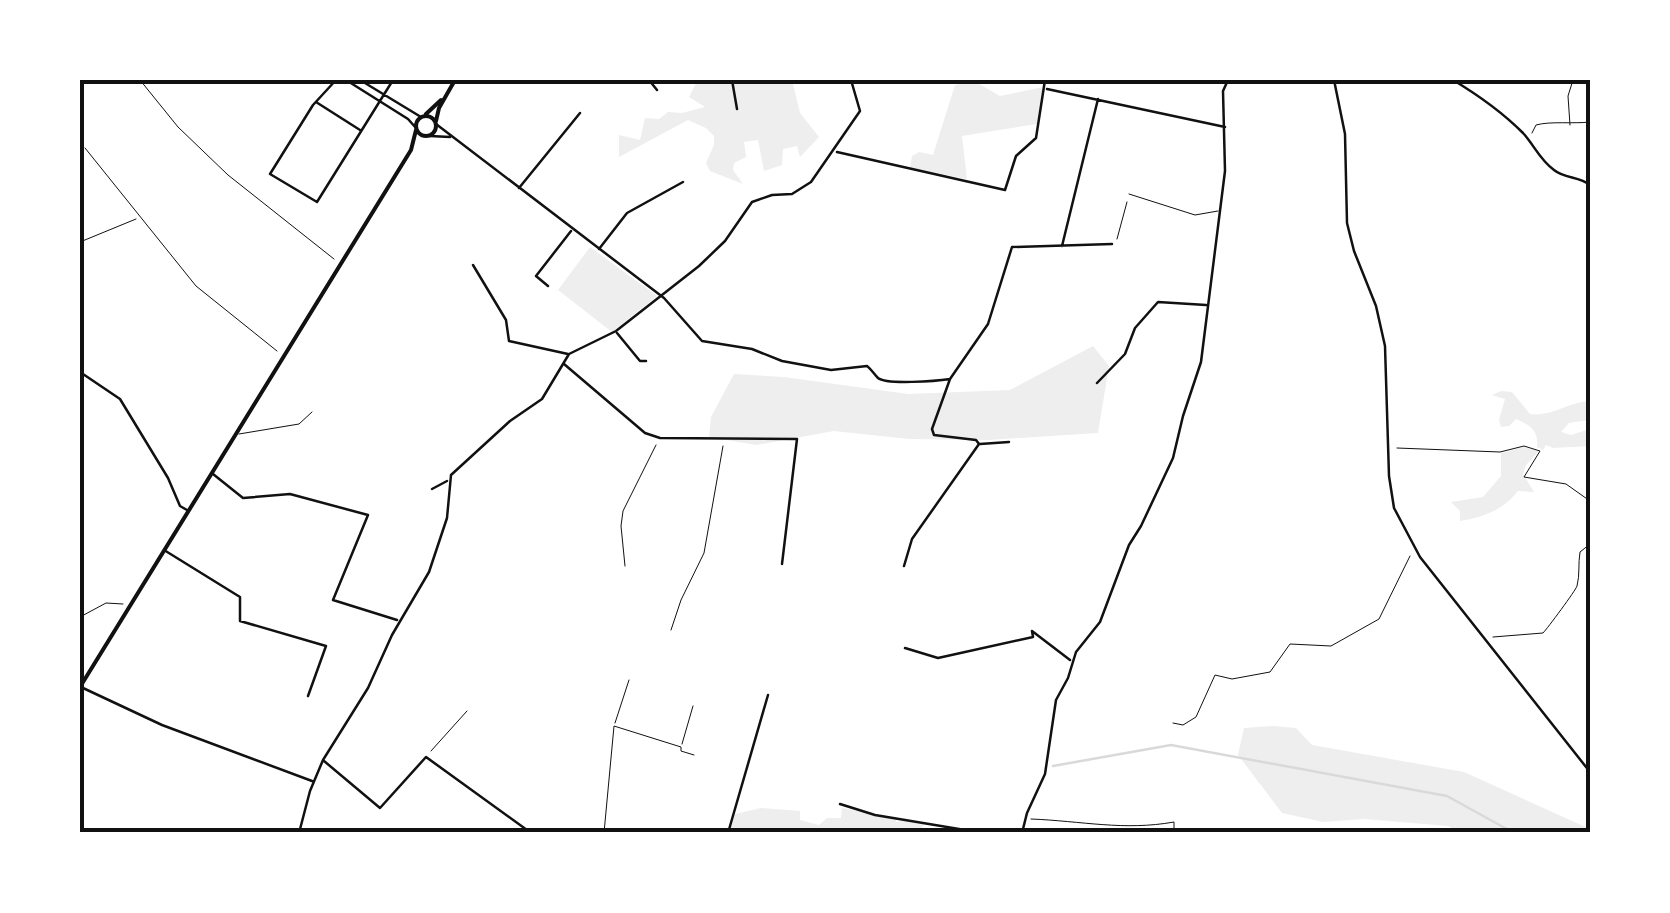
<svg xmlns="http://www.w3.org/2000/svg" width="1670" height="913" font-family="'Asap Condensed',sans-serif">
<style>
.green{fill:#eee}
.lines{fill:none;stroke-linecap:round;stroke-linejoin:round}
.stream{stroke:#d9d9d9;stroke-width:2.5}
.path{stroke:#111;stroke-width:1}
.service{stroke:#111;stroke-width:1}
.minor{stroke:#111;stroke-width:2.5}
.tertiary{stroke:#111;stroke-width:2.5}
.secondary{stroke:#111;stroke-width:4}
.neatline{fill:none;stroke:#111;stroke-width:4}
</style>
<rect width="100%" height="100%" fill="#fff"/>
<path class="green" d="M707 80H730L734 83 746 80H801L793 84 800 113 819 137 800 157 797 146 783 149 782 165 764 171 758 140 744 142 746 157 734 163 733 170 743 184 710 171 706 163 714 145V136L706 128 688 120 619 157V135L640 140 645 118 659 119 668 112 682 113 705 107 689 97 696 83Z
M974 81 1000 96 1043 87 1037 124 962 136 967 179 910 168 912 156 919 152 933 155 955 85Z
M590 247 657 296 612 332 558 290Z
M1093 346 1109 366 1098 433 988 440 909 439 834 431 756 445 709 437 711 417 734 374 784 377 908 394 1010 390Z
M1501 391 1512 392 1530 414C1552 417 1568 402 1590 401V420L1569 423 1561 432 1571 435 1590 429V446L1553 448 1546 445 1543 450 1537 447C1539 431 1530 425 1516 419L1509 426 1501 427 1499 420 1505 399 1492 395Z
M1524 447 1539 451 1526 465 1523 474 1534 492 1518 491C1503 510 1484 517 1460 521V511L1451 502 1483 497 1501 476V453Z
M1273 726 1296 728 1312 745 1464 772 1590 829V833H1461L1448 826 1364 819 1323 822 1282 813 1238 755 1244 728Z
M761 808 800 811V820L819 825 827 818H841L842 808 896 819V822L907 820 925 824 922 827 924 833H729L735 814Z"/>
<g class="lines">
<path class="stream" d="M1053 766 1171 745 1447 796 1514 833"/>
<path class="path" d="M140 80 178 127 228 175 334 259
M1570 125 1568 96 1573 80
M1532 133 1536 125C1550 121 1574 124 1590 122
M85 148 196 286 277 351
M1117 239 1127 202
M80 242 136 219
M1397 448 1500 452 1524 446 1540 451 1524 477 1566 484 1590 501
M625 566 621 526 623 511 656 445
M80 617 106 603 123 604
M671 630 681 600 704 553 723 446
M1493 637 1543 633C1547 629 1576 590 1577 586 1580 575 1578 563 1580 552L1590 544
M615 723 629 680
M1173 723 1183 725 1196 717 1215 675 1232 679 1270 672 1290 644 1331 646 1379 619 1410 556
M682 744 693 706
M431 751 467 711
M1031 819C1082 821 1124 831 1174 822V833
M604 833 614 726 681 747V751L694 755"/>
<path class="service" d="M1129 194 1195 215 1218 211
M239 434 299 424 312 412"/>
<path class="minor" d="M336 80 313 105 270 174 317 202 393 80
M346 80 408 119 416 128
M360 80 421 117
M649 80 657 90
M732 80 737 109
M1047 89 1225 127
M316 102 360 130
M436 124 664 298 702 341 752 349 782 361 831 370 867 366C871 369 874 374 878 378 886 385 937 381 950 379
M430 136 450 137
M837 152 1005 190 1016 156 1036 138 1045 80
M519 188 580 113
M1062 246 1098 99
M599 249 627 213 683 182
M473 265 506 320 509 341 568 354
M548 286 536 276 571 231
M617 333 640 361H646
M564 364 645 433 660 438 797 439 782 564
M80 372 120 399 168 478 180 506 187 510
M1097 383 1125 354 1135 328 1158 302 1206 305
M980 444 1009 442
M213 474 243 498 290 494 368 515 333 600 397 620
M432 489 447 481
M164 550 240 597V621L326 646 308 696
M904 566 912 539 979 444 976 440 934 435 932 429 950 379 988 324 1012 247 1112 244
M905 648 938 658 1033 637 1032 631 1070 660
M83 688 162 725 312 781
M324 761 380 808 426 757 527 830 578 833
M840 804 875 815 983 833
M299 833 310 791 323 760 368 688 392 635 429 572 447 518 451 475 510 421 542 399 569 354 616 331 699 266 725 241 752 202 772 195 792 194 811 182 860 111 851 80
M728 833 768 695
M1022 833 1027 813 1045 774 1056 700 1068 678 1076 652 1100 622 1129 545 1141 526 1173 458 1183 416 1201 362 1225 171 1223 91 1228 80"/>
<path class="tertiary" d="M1334 80 1345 134 1347 223 1354 251 1376 306 1385 346 1389 476 1394 508 1420 557 1590 772
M1453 80C1478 95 1503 113 1523 133 1534 145 1540 160 1554 170 1565 179 1579 176 1590 185"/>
<path class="secondary" d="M426 114 441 100
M416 126a10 10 0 1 1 20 0a10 10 0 1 1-20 0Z
M436 121 439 108 455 80
M80 687 411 150 416 130"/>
</g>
<rect width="1670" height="913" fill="none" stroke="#ffffff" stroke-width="165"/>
<rect x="82" y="82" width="1506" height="748" class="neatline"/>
</svg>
